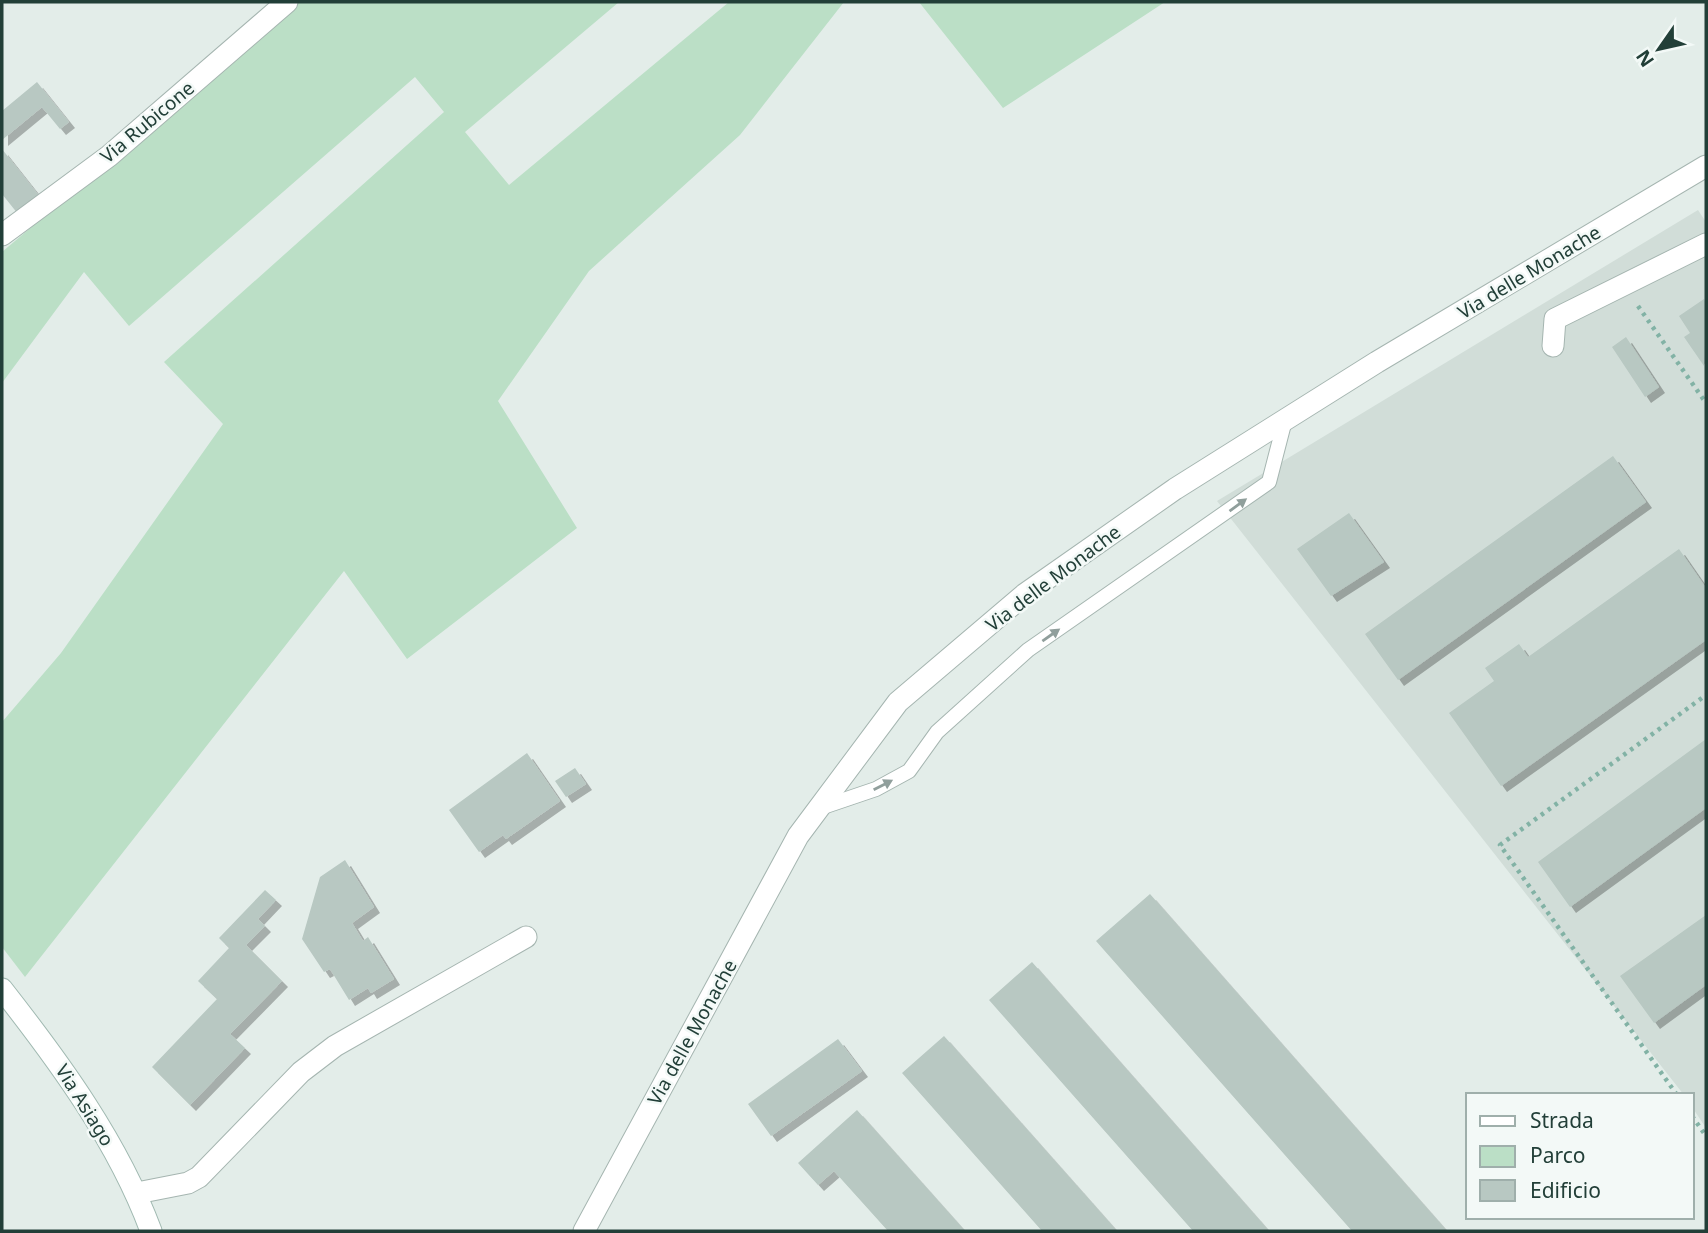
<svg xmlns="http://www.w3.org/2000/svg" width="1708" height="1233" font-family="'Noto Sans',sans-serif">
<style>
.built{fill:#d1ddd8}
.green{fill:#bbdfc6}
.building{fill:#b8c8c2;filter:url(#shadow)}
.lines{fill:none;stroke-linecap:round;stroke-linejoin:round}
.service-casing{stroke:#a5b5b0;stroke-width:16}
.minor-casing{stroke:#a5b5b0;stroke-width:23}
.tertiary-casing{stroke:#a5b5b0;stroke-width:23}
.secondary-casing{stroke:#a0b9b1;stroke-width:23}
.path{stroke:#82b2a5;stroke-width:4.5;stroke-dasharray:3.5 5;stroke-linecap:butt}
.service{stroke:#fff;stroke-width:14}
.minor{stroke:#fff;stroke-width:21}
.tertiary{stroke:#fff;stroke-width:21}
.secondary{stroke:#fff;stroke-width:21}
.oneway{fill:#909f9c}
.labels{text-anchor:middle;stroke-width:5;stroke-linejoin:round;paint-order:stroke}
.street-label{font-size:19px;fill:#223f38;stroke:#f3f9f7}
</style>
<defs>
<filter id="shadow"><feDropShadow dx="6" dy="6" stdDeviation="0" flood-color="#0004"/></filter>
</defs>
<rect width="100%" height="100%" fill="#e3ede9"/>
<path class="built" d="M1698 210 1706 222V1128L1692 1107V1095H1684L1217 501Z"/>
<path class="green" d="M297 2H619L465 132 509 185 729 2H844L740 135 589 271 498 401 577 528 407 659 344 571 25 977 2 947V722L61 653 223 424 164 362 444 112 415 77 129 326 84 272 2 383V252Z
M919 2H1165L1003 108Z"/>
<path class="building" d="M37 82 69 122 60 129 42 107 2 140V111Z
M2 149 40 197 18 214 2 194Z
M1704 299 1706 303 1704 366 1684 337 1690 333 1679 316Z
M1626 337 1659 387 1645 397 1612 347Z
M1613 456 1646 502 1398 680 1365 634Z
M1349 513 1384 562 1331 596 1297 549Z
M1679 549 1706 588V640L1501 786 1449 713 1494 681 1485 668 1519 644 1528 657Z
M1706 739V808L1570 907 1538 862Z
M527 753 560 801 506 839 503 835 479 852 449 810Z
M575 768 586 784 566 797 555 781Z
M345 860 374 907 352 923 363 941 368 937 394 979 371 993 368 988 349 1000 330 969 324 972 302 939 320 877Z
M265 890 276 900 258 919 265 926 246 945 282 981 230 1034 245 1048 190 1105 152 1067 217 999 198 981 229 948 219 938Z
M1150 894 1296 1060 1447 1231H1352L1096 941Z
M1706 915V985L1654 1023 1620 976Z
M1032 962 1269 1231H1193L989 1000Z
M944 1036 1117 1231H1042L902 1073Z
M838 1039 862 1071 771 1136 748 1104Z
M857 1110 965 1231H888L834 1171 818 1185 798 1163Z"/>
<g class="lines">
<g class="service-casing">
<path id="service" d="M820 808 876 789 909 771 937 732 1028 650 1269 482 1285 420"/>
</g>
<g class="minor-casing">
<path id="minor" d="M2 235 109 156 287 2
M1553 346 1555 319 1706 244
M137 1193 188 1183 199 1177 301 1072 335 1046 526 937"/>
</g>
<g class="tertiary-casing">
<path id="tertiary" d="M584 1231 798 836 898 702 1025 594 1175 489 1377 362 1706 166"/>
</g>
<g class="secondary-casing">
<path id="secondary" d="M2 989C60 1063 118 1142 151 1231"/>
</g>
<path class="path" d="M1638 306 1706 403
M1677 1095 1500 845 1706 695
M1692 1116 1706 1136"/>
<use href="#service" class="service"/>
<use href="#minor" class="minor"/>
<use href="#tertiary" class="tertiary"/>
<use href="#secondary" class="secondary"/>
</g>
<defs><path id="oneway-solid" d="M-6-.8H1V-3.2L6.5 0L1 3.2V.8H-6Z" transform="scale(1.75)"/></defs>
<g class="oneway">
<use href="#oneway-solid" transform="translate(1238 505) rotate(-36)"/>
<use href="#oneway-solid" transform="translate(1051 635) rotate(-35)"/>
<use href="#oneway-solid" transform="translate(883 785) rotate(-27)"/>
</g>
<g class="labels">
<g class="street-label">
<text transform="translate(147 122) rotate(-40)" y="7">Via Rubicone</text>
<text transform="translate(1529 272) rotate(-31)" y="7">Via delle Monache</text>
<text transform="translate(1053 578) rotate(-37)" y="7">Via delle Monache</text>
<text transform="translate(692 1032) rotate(-61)" y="7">Via delle Monache</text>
<text transform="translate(85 1105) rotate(58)" y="7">Via Asiago</text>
</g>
</g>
<rect width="1708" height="1233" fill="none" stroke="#223f38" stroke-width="7"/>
<rect x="1466" y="1093" width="228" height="126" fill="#f3f9f7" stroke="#9fafab" stroke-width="2"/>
<rect x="1480" y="1116" width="35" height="10" fill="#ffffff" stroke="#9fafab" stroke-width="2"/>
<text x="1530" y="1128" font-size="21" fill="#223f38">Strada</text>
<rect x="1480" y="1146" width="35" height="21" fill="#bbdfc6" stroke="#9fafab" stroke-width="2"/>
<text x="1530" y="1163" font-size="21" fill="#223f38">Parco</text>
<rect x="1480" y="1180" width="35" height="21" fill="#b8c8c2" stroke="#9fafab" stroke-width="2"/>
<text x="1530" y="1198" font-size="21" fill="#223f38">Edificio</text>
<g transform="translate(1659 49) rotate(236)" stroke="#f3f9f7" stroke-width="5" paint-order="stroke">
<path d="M0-5L12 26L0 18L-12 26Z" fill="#223f38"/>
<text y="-10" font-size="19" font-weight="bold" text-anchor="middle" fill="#223f38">N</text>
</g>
</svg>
